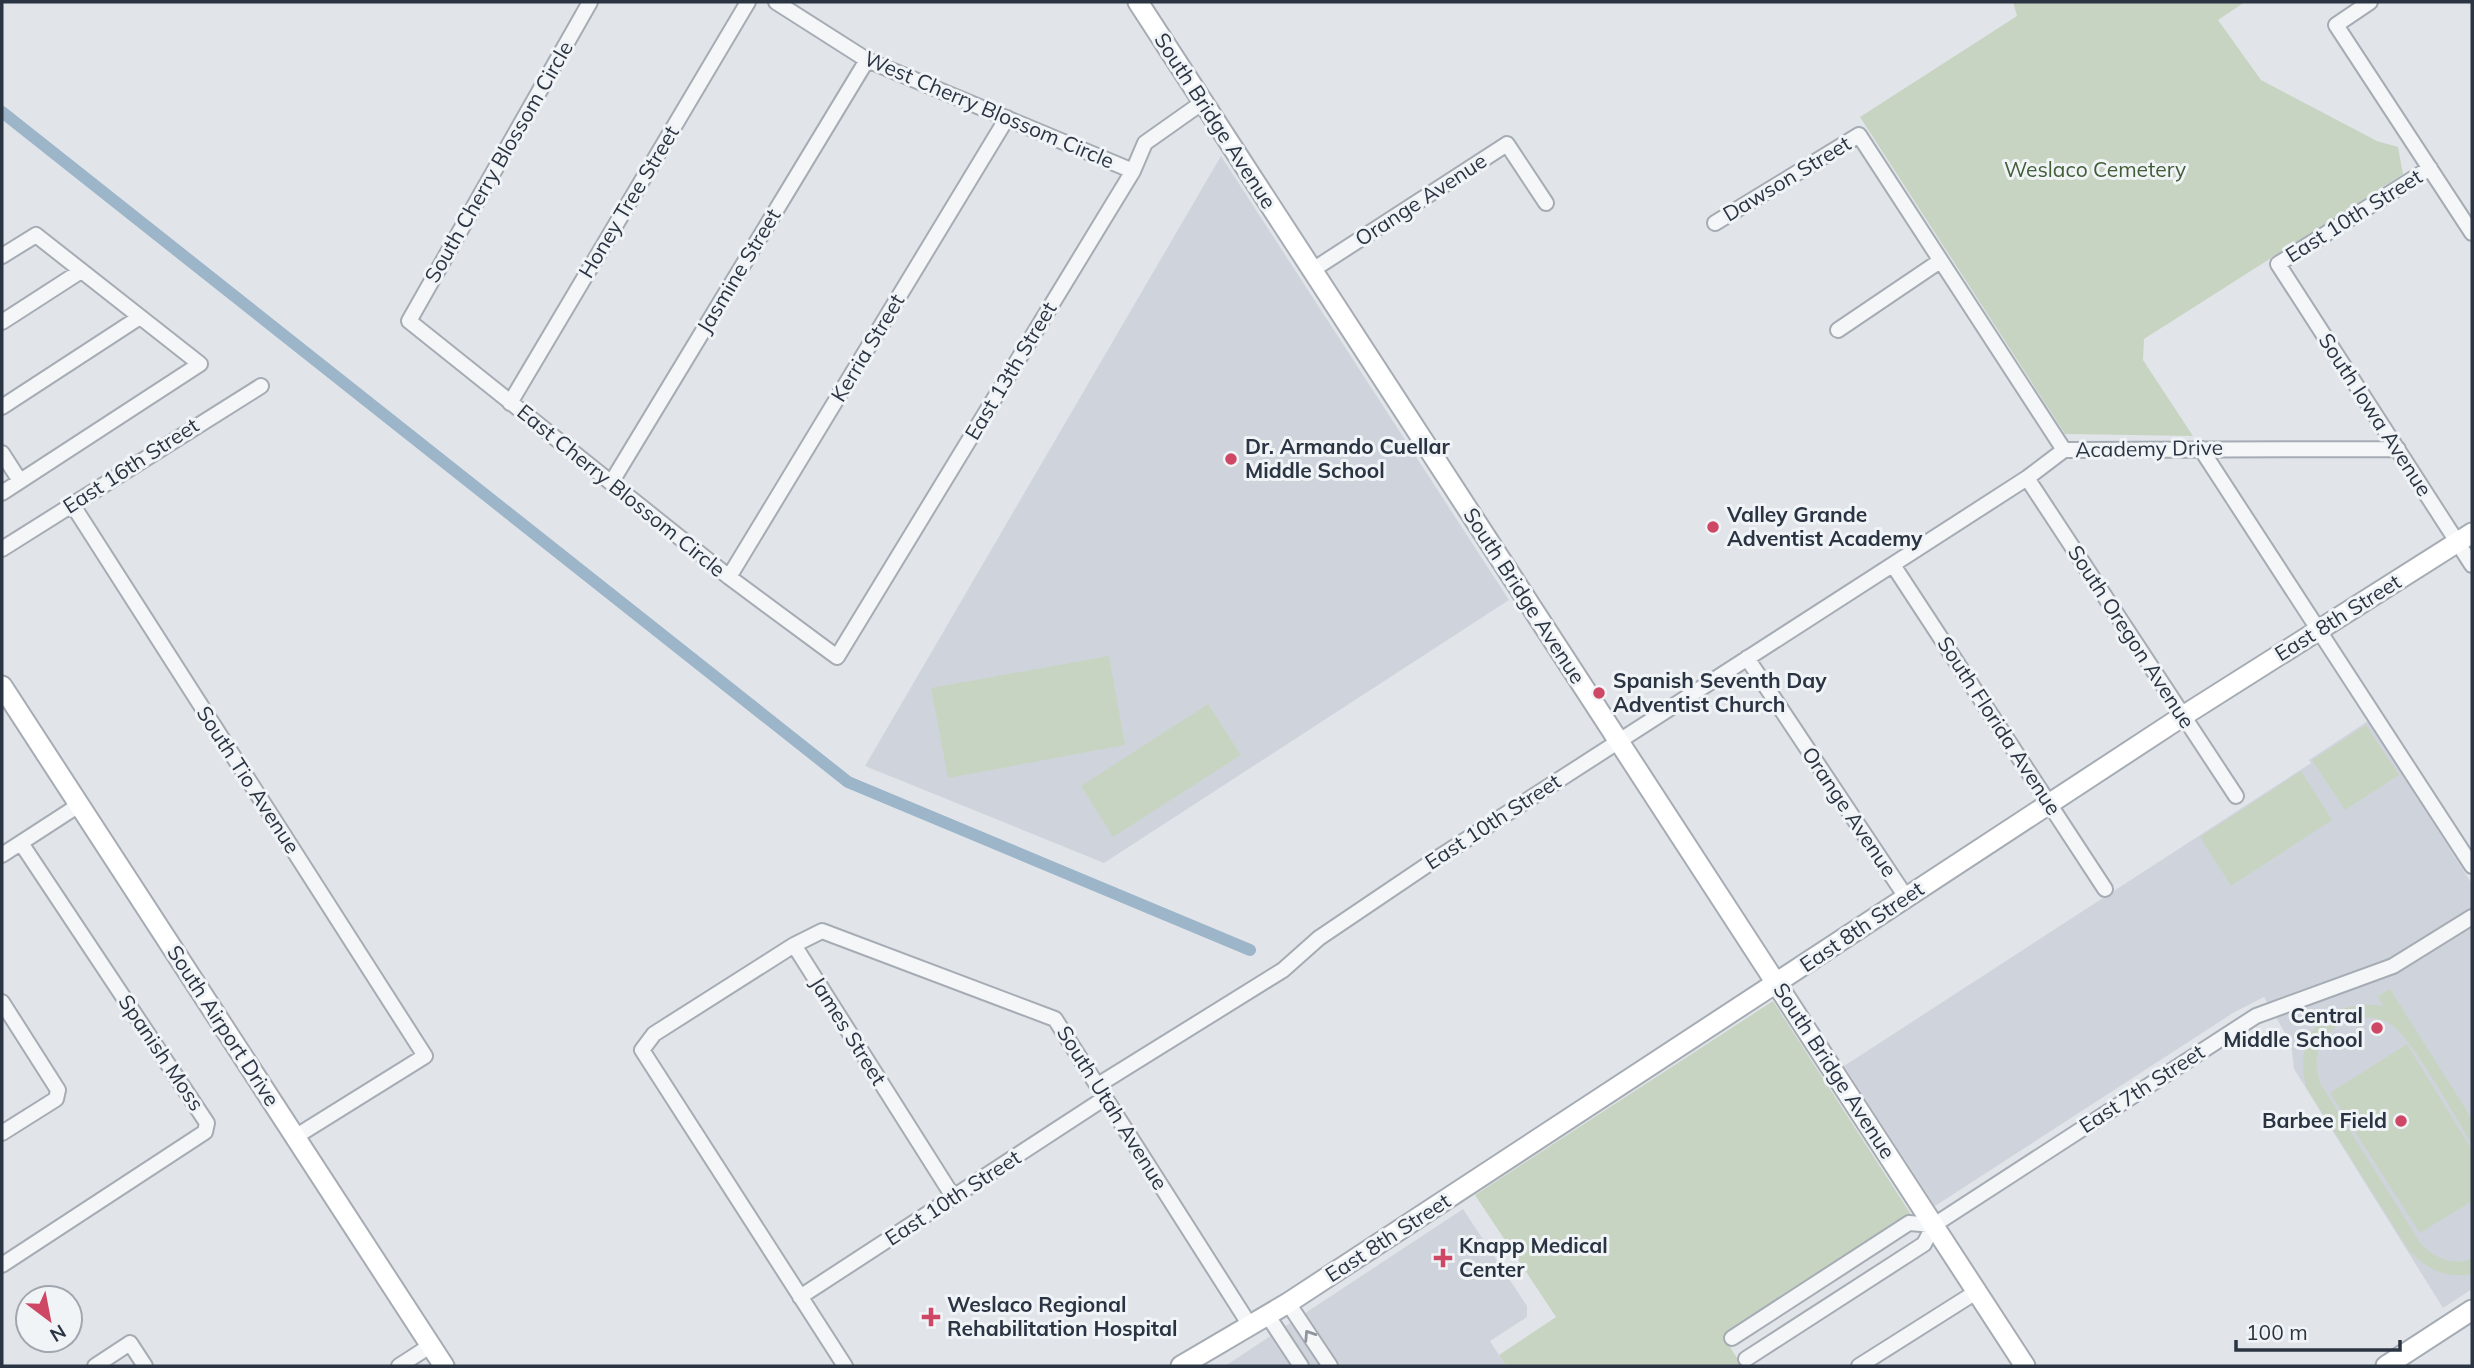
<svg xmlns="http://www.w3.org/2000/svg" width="2474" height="1368" font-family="Mulish,sans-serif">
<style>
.built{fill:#cfd4dc}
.green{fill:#c8d4c2}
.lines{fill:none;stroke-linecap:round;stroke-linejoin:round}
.canal{stroke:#9db5c9;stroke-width:12}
.street-casing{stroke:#a6acb4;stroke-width:18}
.secondary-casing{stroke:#a6acb4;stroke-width:23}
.street{stroke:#f4f6f8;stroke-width:14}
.secondary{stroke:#fff;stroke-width:19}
.oneway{stroke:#8f959d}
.poi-dot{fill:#ce4764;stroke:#f1f4f7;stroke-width:2.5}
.labels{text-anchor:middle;stroke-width:6;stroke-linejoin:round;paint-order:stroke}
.street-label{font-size:21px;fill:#2a3442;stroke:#f1f4f7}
.park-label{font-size:21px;fill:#415d37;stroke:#f1f4f7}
.poi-label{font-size:21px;font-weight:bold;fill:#2a3442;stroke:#f1f4f7;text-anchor:start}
</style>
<rect width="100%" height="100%" fill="#e1e5ea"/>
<path class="built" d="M1221 156 1509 600 1104 863 865 766Z
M2368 721 2472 884V1289L2443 1308 2294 1069 2291 1043 2264 997 2233 1013 1935 1206 1844 1066 2311 763 2309 760Z
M1463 1209 1527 1306V1317L1490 1341 1506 1366H1225Z"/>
<path class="green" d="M2013 2H2245L2218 20 2261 80 2377 141 2398 147 2403 174 2144 339 2143 360 2193 436 2065 434 1860 117 2017 16Z
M1109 656 1125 745 948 778 931 688Z
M1208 704 1241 755 1113 837 1081 786Z
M2366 725 2399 775 2345 810 2312 760Z
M2301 771 2332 820 2231 886 2200 837Z
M2390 989 2472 1119V1144C2455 1117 2415 1043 2393 1026 2375 1013 2350 1015 2333 1029 2315 1044 2314 1062 2320 1083L2421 1244C2435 1258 2452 1266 2472 1259V1274C2446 1279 2429 1270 2410 1252L2307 1089C2290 1034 2330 997 2383 1006L2378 996Z
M1773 1001 1912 1216 1725 1339 1742 1366H1506L1499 1355 1556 1317 1475 1195Z
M2407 1044 2472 1150V1201L2420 1233 2330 1093Z"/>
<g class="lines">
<path class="canal" d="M2 112 848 782 1250 950"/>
<g class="street-casing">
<path id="street" d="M590 2 409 321 729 577 837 657 1133 171 1145 143 1203 102
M776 2 867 60 1133 171
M2370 2 2336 25 2472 233
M2430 168 2278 264 2472 565
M1715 223 1859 135 2064 450
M2 256 36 235 200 364 2 493
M1311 271 1507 144 1546 203
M2 322 81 271
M1838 330 1940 261
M510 403 748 2
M2 407 140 317
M2201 449 2472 866
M2 453 20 481
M2027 478 2236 796
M611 483 867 60
M72 504 425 1056 295 1137
M2 549 261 386
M1893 565 2105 889
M729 577 1007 118
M1747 658 1906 897
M2 855 79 805
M794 945 822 931 1055 1019 1251 1327
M2 1002 58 1090 56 1099 2 1133
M1098 1085 1283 970 1319 938 1430 863 2027 478 2064 450 2398 449
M2 1265 205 1132 207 1123 21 843
M800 1297 1105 1098
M1288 1303 1330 1366
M1268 1316 1301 1366
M1732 1338 1909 1223 1934 1225
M1746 1359 1924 1244 1934 1225 2256 1016 2393 966 2472 917
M95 1366 130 1343 145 1366
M399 1366 430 1346
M845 1366 642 1050 654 1034 794 945 954 1198
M1859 1366 1976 1292"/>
</g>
<g class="secondary-casing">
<path id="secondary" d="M1138 2 2025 1366
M2 686 444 1366
M1181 1366 1288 1303 2183 716 2472 533
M2386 1366 2472 1310"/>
</g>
<use href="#street" class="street"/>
<use href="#secondary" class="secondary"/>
</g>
<defs><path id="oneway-chevron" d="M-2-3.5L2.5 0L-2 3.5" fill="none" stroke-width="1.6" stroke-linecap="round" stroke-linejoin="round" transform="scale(1.75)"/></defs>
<use class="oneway" href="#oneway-chevron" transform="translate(1309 1335) rotate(-123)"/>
<g class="poi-dot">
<circle cx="1231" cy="459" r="7"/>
<circle cx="1713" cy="527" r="7"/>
<circle cx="1599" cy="693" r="7"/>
<circle cx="2377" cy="1028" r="7"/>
<circle cx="2401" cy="1121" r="7"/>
<path d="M1439.5 1247.5h7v7h7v7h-7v7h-7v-7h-7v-7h7z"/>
<path d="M927.5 1306.5h7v7h7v7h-7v7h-7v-7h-7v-7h7z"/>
</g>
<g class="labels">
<g class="street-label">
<text transform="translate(989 110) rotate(23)" y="7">West Cherry Blossom Circle</text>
<text transform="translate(1215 121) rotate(57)" y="7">South Bridge Avenue</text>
<text transform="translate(499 162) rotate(-60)" y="7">South Cherry Blossom Circle</text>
<text transform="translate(1787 179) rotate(-31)" y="7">Dawson Street</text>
<text transform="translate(1421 200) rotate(-33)" y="7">Orange Avenue</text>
<text transform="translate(629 202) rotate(-59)" y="7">Honey Tree Street</text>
<text transform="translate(2354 216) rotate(-32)" y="7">East 10th Street</text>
<text transform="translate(739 271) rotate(-59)" y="7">Jasmine Street</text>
<text transform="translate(868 348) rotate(-59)" y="7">Kerria Street</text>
<text transform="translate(1011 371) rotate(-59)" y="7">East 13th Street</text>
<text transform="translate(2375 415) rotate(57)" y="7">South Iowa Avenue</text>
<text transform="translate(2149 449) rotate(-1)" y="7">Academy Drive</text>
<text transform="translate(131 466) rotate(-33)" y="7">East 16th Street</text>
<text transform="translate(621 491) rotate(39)" y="7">East Cherry Blossom Circle</text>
<text transform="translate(1524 596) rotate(57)" y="7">South Bridge Avenue</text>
<text transform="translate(2338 618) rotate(-32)" y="7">East 8th Street</text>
<text transform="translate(2131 637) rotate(57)" y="7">South Oregon Avenue</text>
<text transform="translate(1999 726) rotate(57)" y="7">South Florida Avenue</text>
<text transform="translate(248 780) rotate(57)" y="7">South Tio Avenue</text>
<text transform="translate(1849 812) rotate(56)" y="7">Orange Avenue</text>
<text transform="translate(1493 822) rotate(-33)" y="7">East 10th Street</text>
<text transform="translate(1862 927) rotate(-34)" y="7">East 8th Street</text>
<text transform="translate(223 1026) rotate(57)" y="7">South Airport Drive</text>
<text transform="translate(848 1031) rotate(58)" y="7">James Street</text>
<text transform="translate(161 1053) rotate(56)" y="7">Spanish Moss</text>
<text transform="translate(1834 1071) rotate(57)" y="7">South Bridge Avenue</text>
<text transform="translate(2142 1089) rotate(-33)" y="7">East 7th Street</text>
<text transform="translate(1112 1108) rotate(58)" y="7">South Utah Avenue</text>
<text transform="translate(953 1198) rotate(-33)" y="7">East 10th Street</text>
<text transform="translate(1388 1238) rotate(-33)" y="7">East 8th Street</text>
</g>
<g class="park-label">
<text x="2095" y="177">Weslaco Cemetery</text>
</g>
<g class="poi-label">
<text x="1245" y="454">Dr. Armando Cuellar<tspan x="1245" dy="24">Middle School</tspan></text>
<text x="1727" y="522">Valley Grande<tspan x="1727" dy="24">Adventist Academy</tspan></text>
<text x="1613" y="688">Spanish Seventh Day<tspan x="1613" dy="24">Adventist Church</tspan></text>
<text x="2363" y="1023" text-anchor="end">Central<tspan x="2363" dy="24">Middle School</tspan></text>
<text x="2387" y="1128" text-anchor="end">Barbee Field</text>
<text x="1459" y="1253">Knapp Medical<tspan x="1459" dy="24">Center</tspan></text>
<text x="947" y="1312">Weslaco Regional<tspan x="947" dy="24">Rehabilitation Hospital</tspan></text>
</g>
</g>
<rect width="2474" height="1368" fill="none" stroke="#2a3442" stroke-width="7"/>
<g transform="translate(49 1319) rotate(148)"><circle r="33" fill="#f1f4f7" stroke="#a1a7af" stroke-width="2"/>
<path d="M0-5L12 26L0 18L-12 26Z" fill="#ce4764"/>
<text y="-10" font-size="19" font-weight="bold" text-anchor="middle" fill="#2a3442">N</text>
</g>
<path d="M2236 1340v10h164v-10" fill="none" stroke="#2a3442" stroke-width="3.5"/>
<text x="2246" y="1340" font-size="21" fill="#2a3442" stroke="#f1f4f7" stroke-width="5" paint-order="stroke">100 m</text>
</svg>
